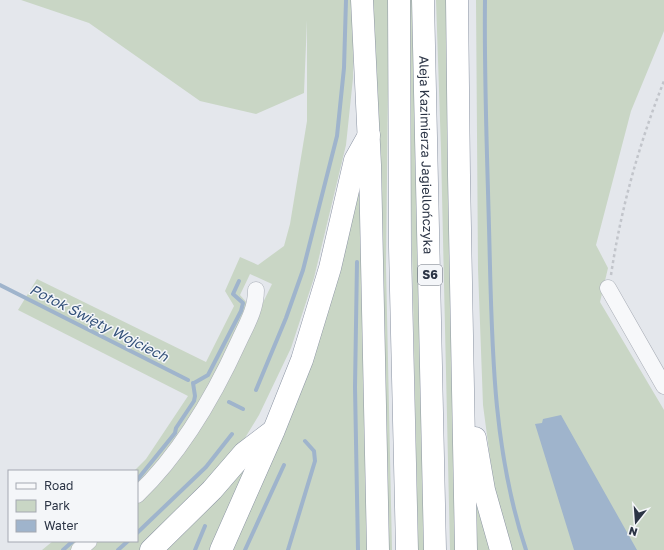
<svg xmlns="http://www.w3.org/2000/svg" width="664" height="550" font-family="'Golos Text',sans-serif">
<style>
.green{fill:#c9d6c5}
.water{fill:#9fb4cc}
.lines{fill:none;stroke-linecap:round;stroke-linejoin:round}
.stream{stroke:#9fb4cc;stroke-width:4}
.minor-casing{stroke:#a9aeb7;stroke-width:17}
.highway-casing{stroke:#8b94a3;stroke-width:23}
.path{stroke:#c2c5cb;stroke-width:2.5;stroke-dasharray:3 3;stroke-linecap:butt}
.minor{stroke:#f7f8fa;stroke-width:16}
.highway{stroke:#fff;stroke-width:22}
.labels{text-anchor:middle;stroke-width:3;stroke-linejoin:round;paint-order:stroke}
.shield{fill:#f4f6f9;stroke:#676e7b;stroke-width:1}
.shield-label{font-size:12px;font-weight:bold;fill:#2b3445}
.street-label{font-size:13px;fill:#2b3445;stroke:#f4f6f9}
.water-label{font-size:14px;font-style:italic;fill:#34527a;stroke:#f4f6f9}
</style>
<rect width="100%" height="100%" fill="#e4e7ec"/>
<path class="green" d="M21 0H355L353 78 346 145 314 278 291 348 259 415 240 446 177 514 140 550H87L97 541H137V503L152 488 255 319 272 284 250 274 240 295 248 304 197 411 137 489V471H134L146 459 188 396 18 310 37 279 206 362 234 306 225 291 240 257 258 265 284 246 290 224 307 121V20L304 93 256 114 200 101 89 23Z
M370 0H389L386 266 392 550H383Z
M407 0H414L424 550H418Z
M436 0H450L458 550H450L441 150Z
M476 0H664V31L631 111 596 245 608 268 600 302 664 410V550H512L510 545 493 481 483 405 478 269Z
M359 164 372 550H229Z
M251 458 209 550H157Z
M473 491 492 550H474Z
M53 541H82L73 550H42Z"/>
<path class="water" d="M561 415 637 550H574L535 424 542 423 543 419Z"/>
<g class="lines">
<path class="stream" d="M485 0C484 76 487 151 489 227 492 337 491 445 526 550
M357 262 355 387 358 550
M0 285 188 380
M194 383 208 375 241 311 243 303 233 294 239 281
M256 390 286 318 303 270 337 136 344 68 346 0
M229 402 243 409
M137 480 175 433 176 428 194 401 195 396 193 383
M137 533 206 467 232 434
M63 550 73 541
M118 550 128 541
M195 550 205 526
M245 550 284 465
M288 550 315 461 314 451 305 441"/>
<g class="minor-casing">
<path id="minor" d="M608 288 664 386
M137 495C181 453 214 396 239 341 247 324 256 309 256 290
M79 550 89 541"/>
</g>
<g class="highway-casing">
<g id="highway">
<path d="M362 0 370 165 378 550"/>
<path d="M399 0 400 247 407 550"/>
<path id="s1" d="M423 0 435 550"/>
<path d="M457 0 459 175 466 550"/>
<path d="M475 438 484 490 501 550"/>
<path d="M151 550 212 490 244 453 273 431"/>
<path d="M221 550 274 430 302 360 330 268 355 160 369 135"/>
</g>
</g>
<path class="path" d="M611 275C621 208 639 144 664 81"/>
<use href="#minor" class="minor"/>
<use href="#highway" class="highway"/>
</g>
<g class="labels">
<rect class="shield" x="418" y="265" width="24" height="20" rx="3"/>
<g class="shield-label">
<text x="430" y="279">S6</text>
</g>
<g class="street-label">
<text dy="5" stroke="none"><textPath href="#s1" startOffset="155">Aleja Kazimierza Jagiellończyka</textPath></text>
</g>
<g class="water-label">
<text transform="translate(99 323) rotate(27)" y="5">Potok Święty Wojciech</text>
</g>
</g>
<rect x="8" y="470" width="130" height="72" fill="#f4f6f9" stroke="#a4a8b1"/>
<rect x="16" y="483" width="20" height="6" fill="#f7f8fa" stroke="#a4a8b1"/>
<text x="44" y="490" font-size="12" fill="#2b3445">Road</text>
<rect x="16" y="500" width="20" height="12" fill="#c9d6c5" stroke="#a4a8b1"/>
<text x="44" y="510" font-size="12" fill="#2b3445">Park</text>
<rect x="16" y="520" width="20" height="12" fill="#9fb4cc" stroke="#a4a8b1"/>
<text x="44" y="530" font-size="12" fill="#2b3445">Water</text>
<g transform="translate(636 522) rotate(197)" stroke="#f4f6f9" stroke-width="3" paint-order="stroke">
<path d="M0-3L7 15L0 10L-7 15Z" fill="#2b3445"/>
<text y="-6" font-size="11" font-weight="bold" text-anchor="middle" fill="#2b3445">N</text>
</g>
</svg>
